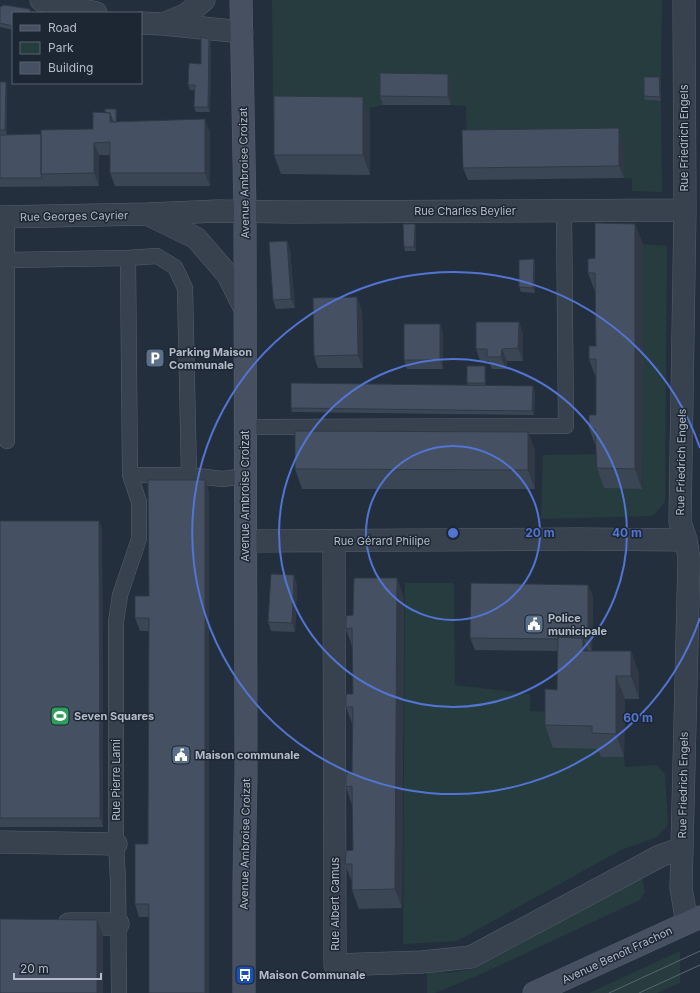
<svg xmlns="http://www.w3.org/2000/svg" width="700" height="993" font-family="Inter,sans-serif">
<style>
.green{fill:#263c3f}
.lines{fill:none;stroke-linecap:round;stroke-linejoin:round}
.lane-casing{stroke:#565f6c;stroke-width:16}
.street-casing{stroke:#565f6c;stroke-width:23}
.secondary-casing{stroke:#565f6c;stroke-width:23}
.lane{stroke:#38414e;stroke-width:15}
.street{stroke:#38414e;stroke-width:22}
.secondary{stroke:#465061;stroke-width:22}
.tram{stroke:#5a6575;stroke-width:1}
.wall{fill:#3b4654}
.shaded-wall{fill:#303945}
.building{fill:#455162;stroke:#303945}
.ring{fill:none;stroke:#5274d3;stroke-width:2}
.labels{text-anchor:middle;stroke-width:3;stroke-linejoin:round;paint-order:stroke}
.street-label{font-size:11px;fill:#b4bcc9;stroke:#1d2633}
.poi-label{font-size:11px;font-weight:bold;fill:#b4bcc9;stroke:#1d2633;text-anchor:start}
.centre{fill:#5274d3;stroke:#1d2633;stroke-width:2}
.ring-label{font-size:12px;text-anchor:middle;font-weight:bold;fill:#5274d3;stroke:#1d2633;stroke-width:3;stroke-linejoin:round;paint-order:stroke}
</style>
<rect width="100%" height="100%" fill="#242f3e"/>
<path class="green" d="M272 0H662L661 82H646L645 100 661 101 662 192 632 191V179L624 178 623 141 467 142 466 106 451 105V83L383 82V105L370 108V117L273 116Z
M643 244 667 246 665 502 653 516 541 519 543 455 603 454 642 488Z
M405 583H454L455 685 530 694V711L553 712V748L601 749V757H624L625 767 657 765 665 774 668 825 657 837 621 850 457 941 403 944Z
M642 878 645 891 640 900 483 973 435 993H427V971L449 973 474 969Z
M680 951V983L657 993H589Z"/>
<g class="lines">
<g class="lane-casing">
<path id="lane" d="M7 217V441
M157 256 175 267 185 288 189 475H130L128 258Z
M7 260 128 258
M245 427 566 426 564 211
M189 475 222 479 246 476
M119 993 118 880 116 844V622L120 595 139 539V502L130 475"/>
</g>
<g class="street-casing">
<path id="street" d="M41 0 96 13
M684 0 685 210 680 522 686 540 689 558 682 848 681 888 687 923
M141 23 163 24 187 14 204 0
M163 24 242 32
M149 215 196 238 228 275 245 309
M0 217 148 214 218 211 291 212 685 210
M246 541 578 539 686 540
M334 541 335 965 422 962 471 957 660 856 682 848
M0 842 116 844
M69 924H118"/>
</g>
<g class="secondary-casing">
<path id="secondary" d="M241 0 245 211 246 775 244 884V993
M534 993 700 917"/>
</g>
<use href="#lane" class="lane"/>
<use href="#street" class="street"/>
<use href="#secondary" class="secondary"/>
<path class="tram" d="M609 993 700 951
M639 993 700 965"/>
</g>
<path class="wall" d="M0 7 13 13V30L0 27Z
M209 39 211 43 210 112H196L194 107 195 90H190L188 85 201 64Z
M448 74 451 83V105H383L380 96Z
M659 77 661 82V101L645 100 644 96Z
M0 82 7 86V135H0Z
M117 113V122L210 132V186H115L110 173V155H99V186L0 187V135L41 134 93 129Z
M370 117V175L281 174 274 155Z
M623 141 624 178 468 180 463 168Z
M415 224 416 229V251H405L404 247Z
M287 241 290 250 295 308 276 309 273 300Z
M643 244 642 489 604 488 597 468 596 447 589 428 596 415V378L589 359 596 346 595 291 588 273 595 258Z
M535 264V293L521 292 519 287Z
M362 310 363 368H318L314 356Z
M519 322 523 334V361H507L506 369H492L489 361H480L476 349Z
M440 324 443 333V369H407L404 360Z
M485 366 486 371V386L535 391 534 415 292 412 291 408 468 386 467 383Z
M528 432 535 451V489H302L295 469Z
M205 480 209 492V993H149V917H139L135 904 148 844 149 631H140L135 618 149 596Z
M0 521H99L102 529 103 827H0Z
M297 584 295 632 271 631 268 622Z
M588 585 593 597 592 651H631L639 674V699H625L624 757H601L598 749 553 748 545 725 557 690 558 651 475 650 470 638Z
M404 597 402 908 359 909 352 890V882L345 864 353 850 352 805 346 787 352 773 353 726 346 707 353 694 352 646 346 629 353 615Z"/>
<path class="shaded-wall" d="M209 39 211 43 210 112 208 107Z
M448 74 451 83V105L448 97Z
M659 77 661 82V101L660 97Z
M6 82 7 86V135L5 130Z
M363 97 370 117V175L363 155Z
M116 109 117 113V134L116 130Z
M110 113 114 125 110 122Z
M205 119 210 132V186L205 173Z
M619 128 623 141 624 178 619 166Z
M94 143 99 155V186L94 173Z
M415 224 416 229V251L414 247Z
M635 224 643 244 642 489 635 469Z
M287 241 290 250 295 308 291 299Z
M534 259 535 264V293L533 288Z
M357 297 362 310 363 368 358 355Z
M519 322 523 334V361L518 348Z
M440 324 443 333V369L440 360Z
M502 349 507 361 506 369 501 357Z
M485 366 486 371V388L485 383Z
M533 386 535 391 534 415 532 411Z
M528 432 535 451V489L528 470Z
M205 480 209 492V993H205Z
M99 521 102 529 103 827 100 818Z
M294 575 297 584 295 632 292 623Z
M397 578 404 597 402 908 395 889Z
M588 585 593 597 592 652 588 639Z
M583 638 592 661 583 651Z
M631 651 639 674V699L631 676Z
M616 676 625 699 624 757 616 734Z
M97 920 103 935V993H97Z"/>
<path class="building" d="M4 5 30 9V13H13V26L0 23V7Z
M201 37 209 39 208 107H194L195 85H188L189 63 201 64Z
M380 73 448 74V97L380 96Z
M644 77H659L660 97 644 96Z
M0 82H6L5 130H0Z
M274 96 363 97V155H274Z
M105 109H116V122H113L110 113 105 112Z
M93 112 110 113V122L205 119V173H110V142L94 143V173L41 174V130L93 129Z
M619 128V166L463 168 462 130Z
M41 134V174L42 178H0V135Z
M595 223 635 224V469L597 468 595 429 589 428V415H596V359H589V346H596L595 273H588V259L595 258Z
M403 224H415L414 247H404Z
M287 241 291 299 273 300 269 242Z
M534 259 533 288 519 287V260Z
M357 297 358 355 314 356 313 298Z
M476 322H519L518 348 502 349 501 357H487V349H476Z
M404 324H440V360H404Z
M467 366H485V383H467Z
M291 383 533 386 532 411 291 408Z
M295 431 528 432V470L295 469Z
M148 480H205V993H149V904H135V844H148L149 618H135V596H149Z
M0 521H99L100 818H0Z
M271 574 294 575 292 623 268 622Z
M354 578H397L395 889 352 890V864H345L346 851 353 850 352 786 346 787V773H352L353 707H346V694H353L352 628 346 629V616L353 615Z
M471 583 588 585V639H583V638L558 637V639L470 638Z
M558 637 583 638V651H631V676H616V734L592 733V726L545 725V689L557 690Z
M0 919 97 920V993H0Z"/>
<g class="ring">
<circle cx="453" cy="533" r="87"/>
<circle cx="453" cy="533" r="174"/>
<path d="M700 618A261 261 0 1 1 700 448"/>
</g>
<defs>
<g id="parking-square" transform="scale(1)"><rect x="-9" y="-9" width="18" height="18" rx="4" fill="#5c6f8a" stroke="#1d2633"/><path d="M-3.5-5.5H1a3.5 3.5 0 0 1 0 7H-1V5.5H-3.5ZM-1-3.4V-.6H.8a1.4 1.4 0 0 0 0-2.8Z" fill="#fff"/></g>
<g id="civic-square" transform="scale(1)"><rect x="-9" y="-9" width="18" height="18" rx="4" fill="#5c6f8a" stroke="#1d2633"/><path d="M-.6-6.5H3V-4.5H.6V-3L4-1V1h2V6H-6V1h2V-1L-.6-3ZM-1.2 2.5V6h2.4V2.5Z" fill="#fff"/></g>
<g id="stadium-square" transform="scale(1)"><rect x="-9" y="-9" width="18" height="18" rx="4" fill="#2e9e5b" stroke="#1d2633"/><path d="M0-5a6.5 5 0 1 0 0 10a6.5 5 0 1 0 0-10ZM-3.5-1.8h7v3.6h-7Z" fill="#fff"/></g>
<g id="bus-square" transform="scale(1)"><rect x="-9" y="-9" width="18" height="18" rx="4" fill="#1a4fb4" stroke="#1d2633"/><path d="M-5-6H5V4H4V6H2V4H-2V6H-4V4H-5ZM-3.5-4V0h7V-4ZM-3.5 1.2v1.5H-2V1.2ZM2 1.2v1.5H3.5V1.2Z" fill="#fff"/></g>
</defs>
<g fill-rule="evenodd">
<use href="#parking-square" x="155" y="358"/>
<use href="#civic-square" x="534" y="624"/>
<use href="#stadium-square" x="60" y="716"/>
<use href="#civic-square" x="181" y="755"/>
<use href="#bus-square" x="245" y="975"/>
</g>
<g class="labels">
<g class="street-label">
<text transform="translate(684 138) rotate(-90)" y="4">Rue Friedrich Engels</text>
<text transform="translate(244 173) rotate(-91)" y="4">Avenue Ambroise Croizat</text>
<text x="465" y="215">Rue Charles Beylier</text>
<text transform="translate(74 216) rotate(-1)" y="4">Rue Georges Cayrier</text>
<text transform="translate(681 462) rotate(-89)" y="4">Rue Friedrich Engels</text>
<text transform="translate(245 496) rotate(-90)" y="4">Avenue Ambroise Croizat</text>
<text x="382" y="545">Rue Gérard Philipe</text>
<text transform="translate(116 780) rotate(-90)" y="4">Rue Pierre Lami</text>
<text transform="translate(683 785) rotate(-89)" y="4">Rue Friedrich Engels</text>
<text transform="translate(245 844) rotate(-89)" y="4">Avenue Ambroise Croizat</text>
<text transform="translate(335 904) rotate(-90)" y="4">Rue Albert Camus</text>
<text transform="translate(617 955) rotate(-25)" y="4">Avenue Benoît Frachon</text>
</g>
<g class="poi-label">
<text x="169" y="356">Parking Maison<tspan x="169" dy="13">Communale</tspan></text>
<text x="548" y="622">Police<tspan x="548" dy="13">municipale</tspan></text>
<text x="74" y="720">Seven Squares</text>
<text x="195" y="759">Maison communale</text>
<text x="259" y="979">Maison Communale</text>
</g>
</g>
<circle cx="453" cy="533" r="6" class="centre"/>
<g class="ring-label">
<text x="540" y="537">20 m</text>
<text x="627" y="537">40 m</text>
<text x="638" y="722">60 m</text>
</g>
<rect x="12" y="12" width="130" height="72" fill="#1d2633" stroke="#59626f"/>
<rect x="20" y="25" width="20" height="6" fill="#465061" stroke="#59626f"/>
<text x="48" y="32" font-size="12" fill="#b4bcc9">Road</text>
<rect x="20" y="42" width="20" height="12" fill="#263c3f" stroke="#59626f"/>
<text x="48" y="52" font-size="12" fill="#b4bcc9">Park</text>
<rect x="20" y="62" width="20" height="12" fill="#455162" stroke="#59626f"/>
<text x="48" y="72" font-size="12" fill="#b4bcc9">Building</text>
<path d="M14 973v6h87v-6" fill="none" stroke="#b4bcc9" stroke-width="2"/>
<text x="20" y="973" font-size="12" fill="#b4bcc9" stroke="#1d2633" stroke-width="3" paint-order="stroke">20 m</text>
</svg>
